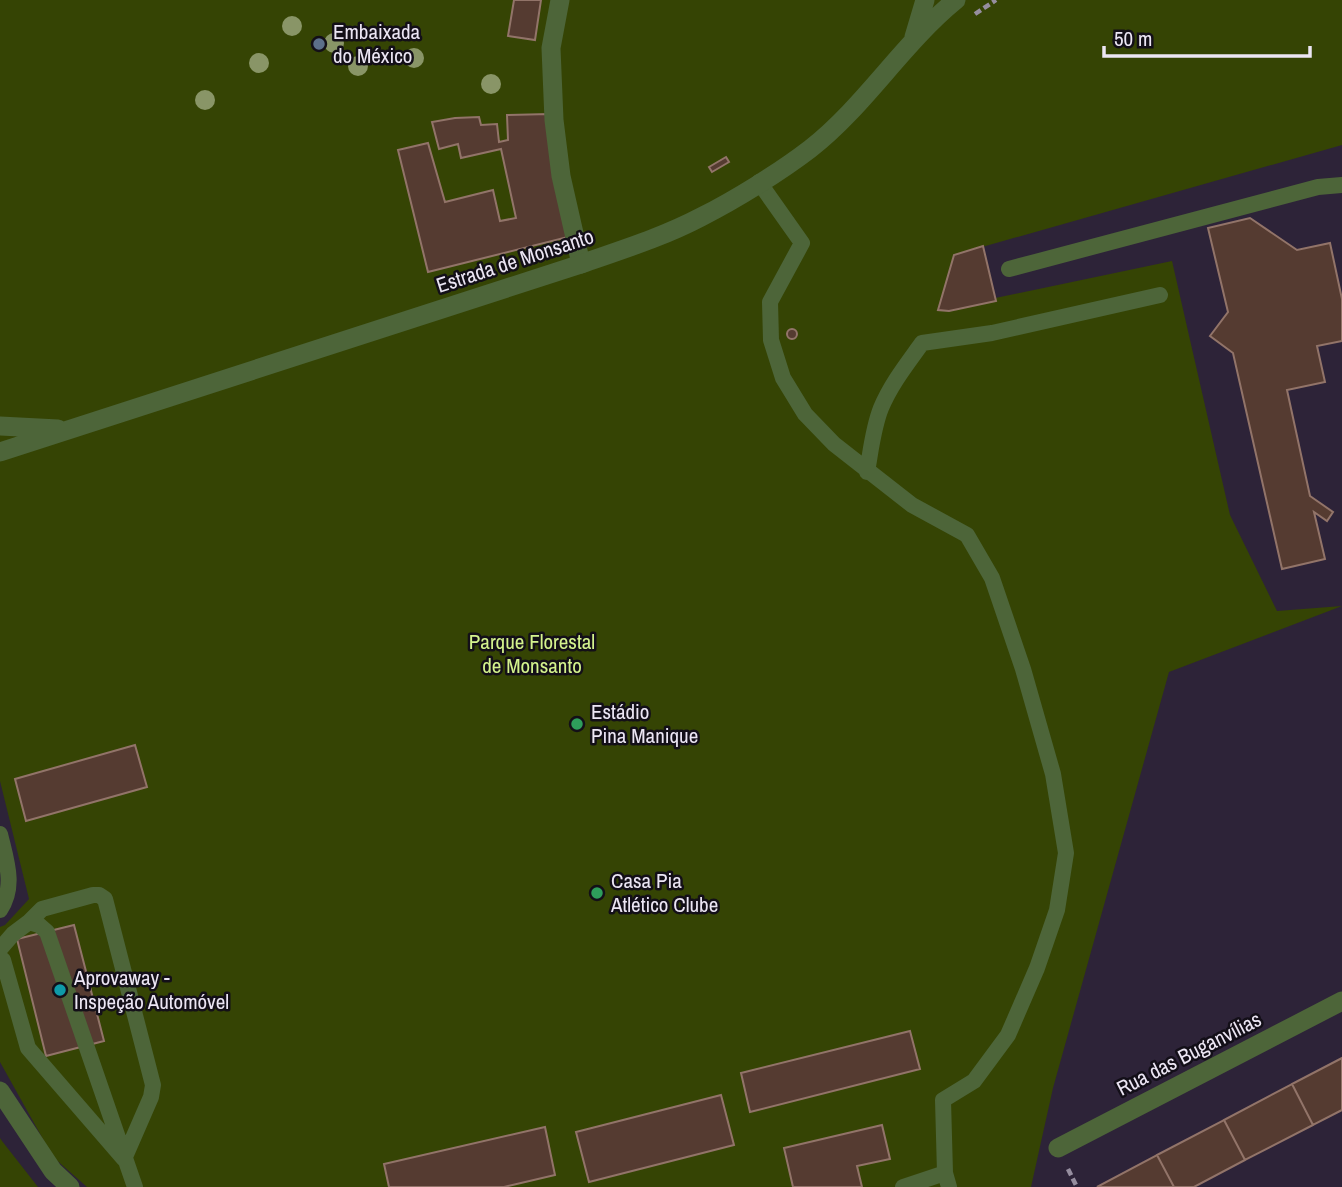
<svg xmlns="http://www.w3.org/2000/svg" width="1342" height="1187" font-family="'Archivo Narrow',sans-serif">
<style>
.green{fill:#354404}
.building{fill:#553b31;stroke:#927469;stroke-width:2}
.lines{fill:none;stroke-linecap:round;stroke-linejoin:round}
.path{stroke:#968e9f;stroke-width:4.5;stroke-dasharray:7 3.5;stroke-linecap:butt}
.service{stroke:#4d6539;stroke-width:16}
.minor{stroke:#4d6539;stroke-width:19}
.tertiary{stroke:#4d6539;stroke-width:19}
.tree{fill:#899567}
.service-dot{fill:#5c6f8a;stroke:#130f18;stroke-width:2.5}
.leisure-dot{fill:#2e9e5b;stroke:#130f18;stroke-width:2.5}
.culture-dot{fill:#0f9aa8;stroke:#130f18;stroke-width:2.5}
.labels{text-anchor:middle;stroke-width:5;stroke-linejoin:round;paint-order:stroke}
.poi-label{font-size:21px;fill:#ece6f4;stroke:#130f18;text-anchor:start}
.street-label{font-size:21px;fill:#ece6f4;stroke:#130f18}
.park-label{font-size:21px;fill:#d4f38d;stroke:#130f18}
</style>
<rect width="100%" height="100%" fill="#2d2338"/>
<path class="green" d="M0 0H1342V145L954 255 938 310 1172 261 1230 515 1277 611 1342 606 1169 672 1053 1088 1031 1187H87L53 1157 0 1062V927L5 925 29 899 0 781Z
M0 1138 2 1141 38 1187H0Z"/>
<path class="building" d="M514 0H541L535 40 508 36Z
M549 114 568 237 428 272 398 150 428 143 445 202 493 190 500 221 516 218 501 149 461 158 458 144 439 149 432 122 455 118 479 117 481 125 497 124 499 142 508 140 507 115Z
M726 157 729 162 712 172 709 167Z
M1250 218 1297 250 1330 243 1342 299V341L1317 346 1325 382 1287 390 1310 496 1333 512 1327 521 1314 512 1325 559 1282 569 1233 353 1210 336 1228 312 1208 228Z
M983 246 996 301 949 311 938 310 954 255Z
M787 334a5 5 0 1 1 10 0a5 5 0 1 1-10 0Z
M135 745 147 787 26 821 15 779Z
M74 925 104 1041 46 1056 17 939Z
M910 1031 920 1069 750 1112 741 1073Z
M1342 1058V1110L1313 1125 1292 1084Z
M1292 1084 1313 1125 1245 1160 1224 1120Z
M721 1095 734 1145 589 1182 576 1132Z
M1224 1120 1245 1160 1194 1187H1174L1157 1155Z
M882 1125 890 1159 857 1166 862 1187H793L784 1148Z
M545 1127 555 1175 504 1187H389L384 1164Z
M1157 1155 1174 1187H1097Z"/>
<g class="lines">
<path class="path" d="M975 14 996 0
M1068 1169 1077 1187"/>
<path class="service" d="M759 182 802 243 770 302 771 340 783 378 805 414 834 444 912 505 967 535 992 578 1023 669 1053 774 1066 853 1057 910 1037 968 1008 1035 974 1081 943 1100 945 1173
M1009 269 1318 187 1342 185
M867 472C871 450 873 428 881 408 891 384 907 364 922 343L992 333 1160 295
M0 834C6 860 16 886 0 910
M0 949 13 934 29 922 39 925 47 932 135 1187
M0 958 3 960 28 1048 124 1159 151 1097 153 1085 105 899 99 895H93L42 909 29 922
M903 1187 945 1173 949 1187"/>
<path class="minor" d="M560 0 551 48 554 120 561 176 581 264
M1058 1148 1342 1001"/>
<path class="tertiary" d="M914 37 925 0
M0 426 58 429
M0 452 581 264C621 250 663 237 701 217 735 200 780 172 810 149 865 106 902 44 956 0
M0 1091 53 1171 70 1187"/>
</g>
<g class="tree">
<circle cx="292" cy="26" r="10"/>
<circle cx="334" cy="43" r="10"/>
<circle cx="414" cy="58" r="10"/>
<circle cx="259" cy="63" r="10"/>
<circle cx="358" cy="66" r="10"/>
<circle cx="491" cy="84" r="10"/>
<circle cx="205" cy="100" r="10"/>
</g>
<circle class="service-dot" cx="319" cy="44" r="7"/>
<g class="leisure-dot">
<circle cx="577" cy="724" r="7"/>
<circle cx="597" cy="893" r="7"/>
</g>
<circle class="culture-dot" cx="60" cy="990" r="7"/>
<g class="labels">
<g class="poi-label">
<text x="333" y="39">Embaixada<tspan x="333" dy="24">do México</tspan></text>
<text x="591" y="719">Estádio<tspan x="591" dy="24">Pina Manique</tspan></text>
<text x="611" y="888">Casa Pia<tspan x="611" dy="24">Atlético Clube</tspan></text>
<text x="74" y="985">Aprovaway -<tspan x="74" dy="24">Inspeção Automóvel</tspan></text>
</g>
<g class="street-label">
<text transform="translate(515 261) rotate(-18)" y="7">Estrada de Monsanto</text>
<text transform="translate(1189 1054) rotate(-27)" y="7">Rua das Buganvílias</text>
</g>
<g class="park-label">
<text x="532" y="649">Parque Florestal<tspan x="532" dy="24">de Monsanto</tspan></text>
</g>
</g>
<path d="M1104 46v10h206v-10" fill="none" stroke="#ece6f4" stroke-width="3.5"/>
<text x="1114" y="46" font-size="21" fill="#ece6f4" stroke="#130f18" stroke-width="5" paint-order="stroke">50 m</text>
</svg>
